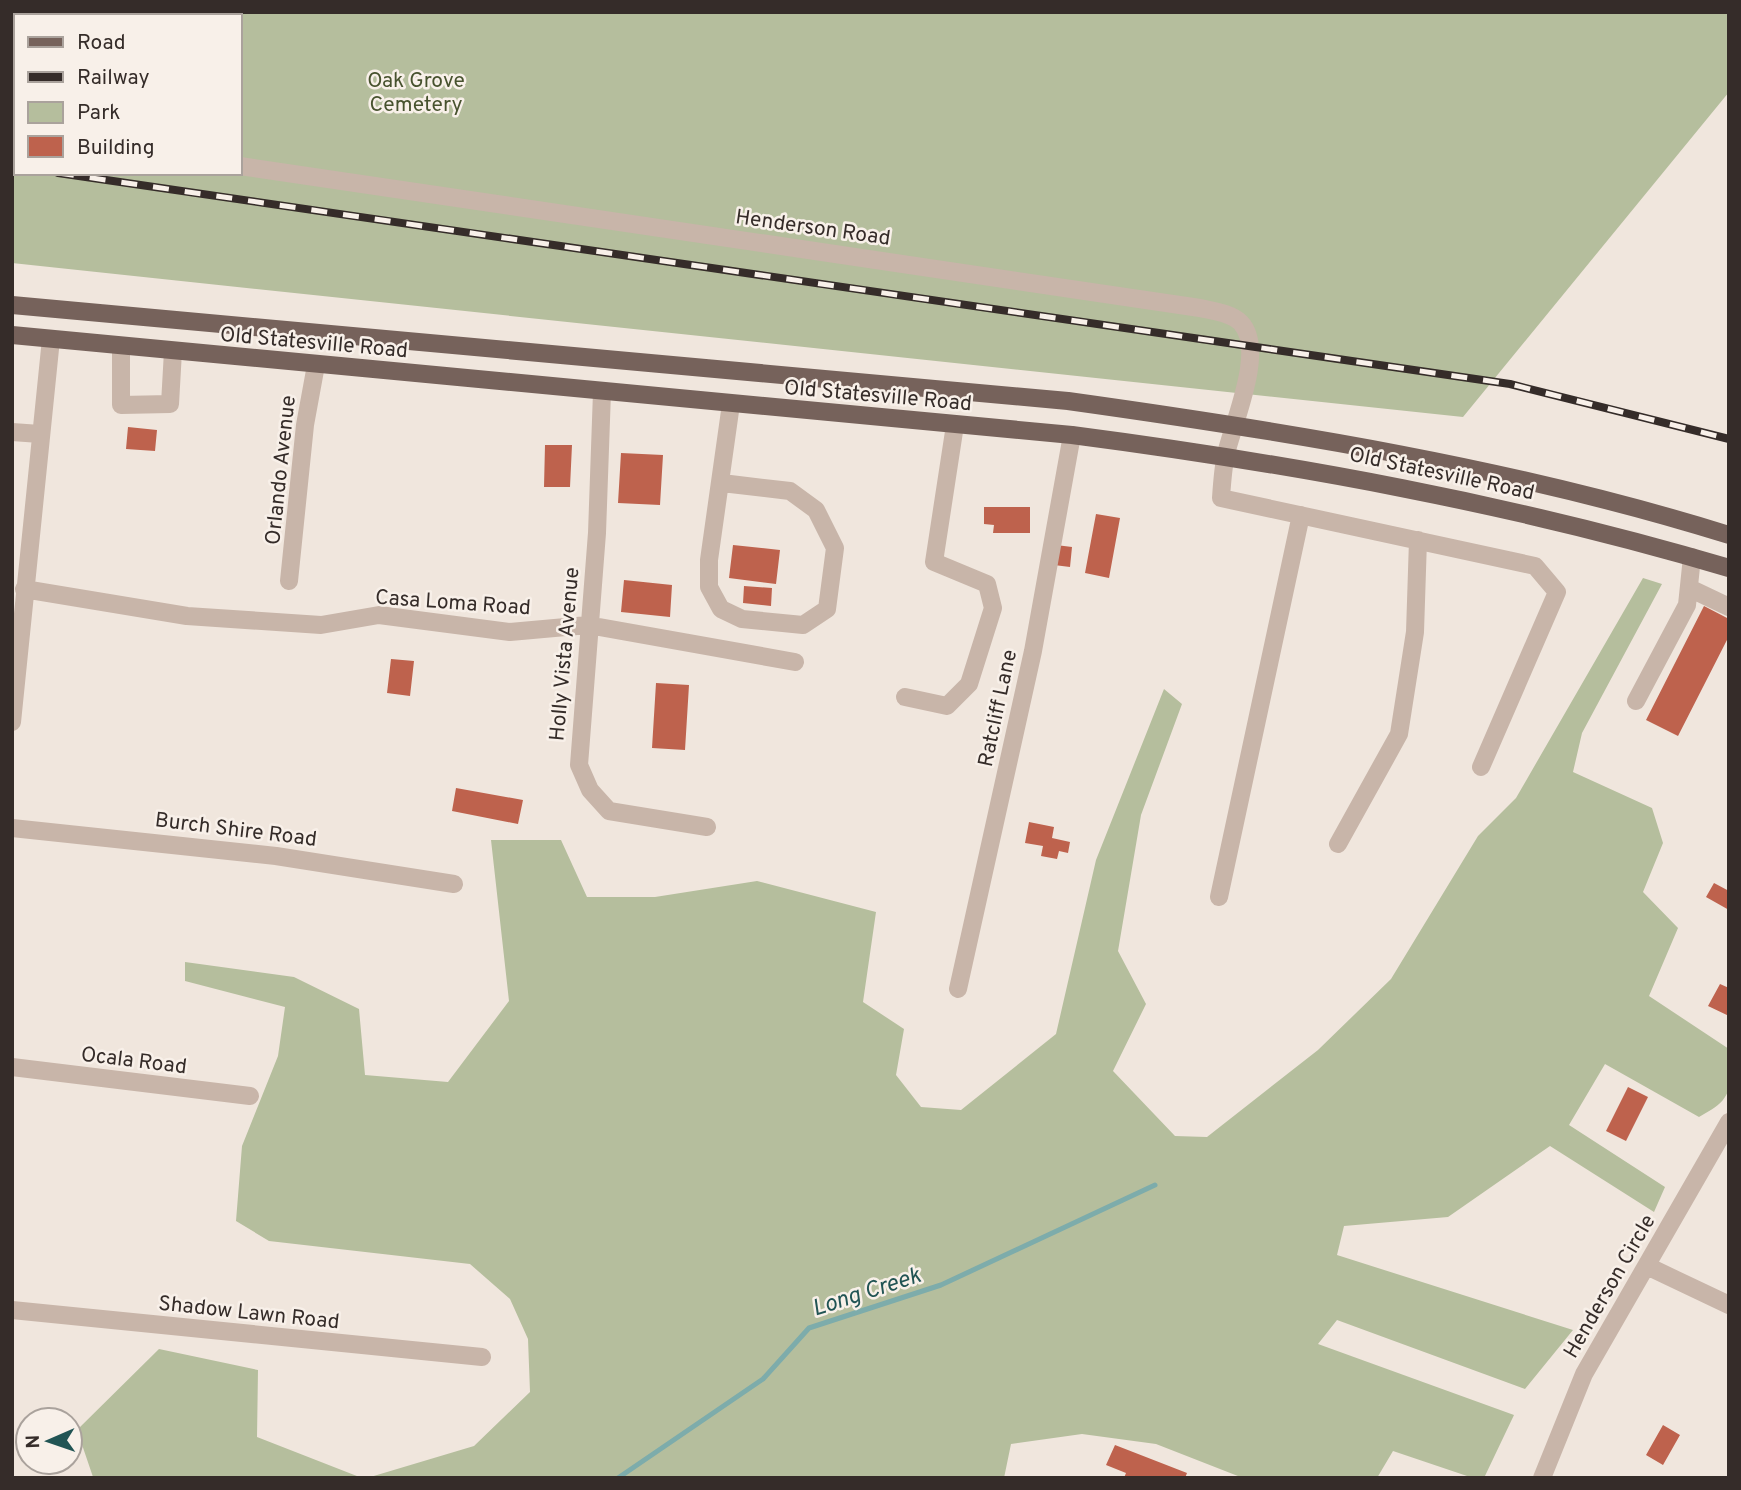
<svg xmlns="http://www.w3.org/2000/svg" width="1741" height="1490" font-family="Overpass,sans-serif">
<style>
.green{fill:#b5be9d;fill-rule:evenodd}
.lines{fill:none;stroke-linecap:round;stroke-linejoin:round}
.stream{stroke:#7dacab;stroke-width:5}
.building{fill:#be624d}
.minor{stroke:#c8b5a9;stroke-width:18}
.major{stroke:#76625b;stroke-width:18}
.rail-casing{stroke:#352c29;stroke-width:8}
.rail{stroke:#f8f0e9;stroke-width:5;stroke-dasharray:16;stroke-linecap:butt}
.labels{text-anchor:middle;stroke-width:5;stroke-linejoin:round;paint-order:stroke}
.park-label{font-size:21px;fill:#47522e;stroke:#f8f0e9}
.street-label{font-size:21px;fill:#352c29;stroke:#f8f0e9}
.water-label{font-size:23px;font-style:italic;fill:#215454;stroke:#f8f0e9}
</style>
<rect width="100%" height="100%" fill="#f0e6dd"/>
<path class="green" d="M12 12H1729V92L1463 417 12 263ZM16 16H240V173H16Z
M1643 578 1662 584 1582 733 1573 772 1652 808 1663 843 1643 892 1678 928 1649 996 1729 1049C1729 1088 1737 1097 1699 1117L1605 1064 1569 1125 1665 1187 1654 1212 1550 1146 1448 1217 1344 1226 1337 1255 1573 1330 1525 1389 1337 1320 1318 1344 1514 1415 1484 1478H1473L1393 1451 1377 1478H1243L1156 1444 1082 1434 1011 1444 1004 1478H367L474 1446 530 1392 528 1339 510 1299 470 1264 269 1241 236 1221 242 1146 278 1056 285 1007 185 981V962L294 977 359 1009 365 1075 448 1082 509 1001 491 840H561L587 897H655L757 881 876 912 863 1002 904 1029 896 1075 921 1107 961 1110 1056 1034 1096 860 1164 689 1182 704 1141 815 1118 951 1146 1004 1113 1071 1175 1136 1207 1137 1318 1050 1391 979 1478 836 1516 798Z
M159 1349 258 1370 257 1437 362 1478 93 1477 77 1430Z"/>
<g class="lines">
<path class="stream" d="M618 1478 763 1379 809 1328 941 1285 1155 1185"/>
</g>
<path class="building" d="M128 427 157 430 155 451 126 449Z
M545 445H572L570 487H544Z
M621 453 663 455 660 505 618 503Z
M984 507H1030V533H993L994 525 984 524Z
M1096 514 1120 518 1109 578 1085 573Z
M733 545 780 550 776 584 729 578Z
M1056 545 1072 547 1070 567 1054 565Z
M624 580 672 585 670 617 621 612Z
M744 586 772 588 771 606 743 603Z
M1704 606 1729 619V636L1678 736 1646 720Z
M391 659 414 661 410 696 387 693Z
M656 683 689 685 685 750 652 748Z
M456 788 523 800 518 824 452 811Z
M1029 822 1054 827 1052 838 1070 842 1068 853 1059 851 1057 859 1041 856 1043 846 1025 843Z
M1714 883 1729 891V910L1706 897Z
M1720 984 1729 988V1016L1708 1006Z
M1628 1087 1648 1097 1626 1141 1606 1131Z
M1663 1425 1680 1435 1663 1465 1646 1455Z
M1115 1445 1187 1473 1185 1478H1124L1126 1473 1106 1465Z"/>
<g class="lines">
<path class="minor" d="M12 133 16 134
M240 166 1200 308C1213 311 1231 313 1241 323 1266 350 1233 423 1226 454 1223 468 1222 483 1221 498L1535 566 1557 592 1481 767
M121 346V405L170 404 173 351
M602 392 597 533 579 765 590 790 609 811 707 827
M12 432 40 434
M722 483 790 491 816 510 835 548 827 609 803 625 742 619 721 609 709 587V560L731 404
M289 581 305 425 316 365
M1689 588 1729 607
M24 589 187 616 321 625 379 615 510 632 588 625 795 662
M905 697 947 706 969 684 993 608 987 584 934 562 955 425
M1636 701 1687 605 1692 557
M12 722 51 339
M12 828 276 856 454 884
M1338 844 1399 734 1415 632 1418 540
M1219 897 1301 515
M958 989 1033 651 1072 435
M12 1067 250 1096
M1647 1266 1729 1305
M12 1310 482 1357
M1542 1478 1584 1374 1729 1122"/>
<path class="major" d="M12 305 1068 401C1290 432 1514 468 1729 535
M12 335 1072 435C1294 464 1514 504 1729 568"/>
<g class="rail-casing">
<path id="rail" d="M12 167H16
M58 173 1510 384 1729 439"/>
</g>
<use href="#rail" class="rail"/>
</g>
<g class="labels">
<g class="park-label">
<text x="416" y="87">Oak Grove<tspan x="416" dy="24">Cemetery</tspan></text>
</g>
<g class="street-label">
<text transform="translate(813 227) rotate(8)" y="7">Henderson Road</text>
<text transform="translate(314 342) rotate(5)" y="7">Old Statesville Road</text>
<text transform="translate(878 395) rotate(5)" y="7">Old Statesville Road</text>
<text transform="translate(280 470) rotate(-84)" y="7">Orlando Avenue</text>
<text transform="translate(1442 473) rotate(12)" y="7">Old Statesville Road</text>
<text transform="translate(453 602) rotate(4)" y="7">Casa Loma Road</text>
<text transform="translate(564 654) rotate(-85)" y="7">Holly Vista Avenue</text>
<text transform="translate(997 708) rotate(-78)" y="7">Ratcliff Lane</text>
<text transform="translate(236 829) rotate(7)" y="7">Burch Shire Road</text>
<text transform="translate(134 1060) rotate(7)" y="7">Ocala Road</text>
<text transform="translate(1609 1286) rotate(-60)" y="7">Henderson Circle</text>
<text transform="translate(249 1312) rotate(6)" y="7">Shadow Lawn Road</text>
</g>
<g class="water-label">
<text transform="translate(866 1291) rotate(-18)" y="8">Long Creek</text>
</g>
</g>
<rect width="1741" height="1490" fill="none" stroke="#352c29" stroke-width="28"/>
<rect x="14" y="14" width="228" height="161" fill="#f8f0e9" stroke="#aaa29c" stroke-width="2"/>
<rect x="28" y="37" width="35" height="10" fill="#76625b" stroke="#aaa29c" stroke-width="2"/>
<text x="77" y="49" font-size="21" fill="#352c29">Road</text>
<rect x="28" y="72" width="35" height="10" fill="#352c29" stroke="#aaa29c" stroke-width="2"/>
<text x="77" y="84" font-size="21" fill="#352c29">Railway</text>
<rect x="28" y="102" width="35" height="21" fill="#b5be9d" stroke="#aaa29c" stroke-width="2"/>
<text x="77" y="119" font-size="21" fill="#352c29">Park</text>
<rect x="28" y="136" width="35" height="21" fill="#be624d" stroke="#aaa29c" stroke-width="2"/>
<text x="77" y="154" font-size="21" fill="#352c29">Building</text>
<g transform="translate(49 1441) rotate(268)"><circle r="33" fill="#f8f0e9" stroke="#aaa29c" stroke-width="2"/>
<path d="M0-5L12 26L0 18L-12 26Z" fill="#215454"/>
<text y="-10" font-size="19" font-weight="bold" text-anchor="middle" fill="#352c29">N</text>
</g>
</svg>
